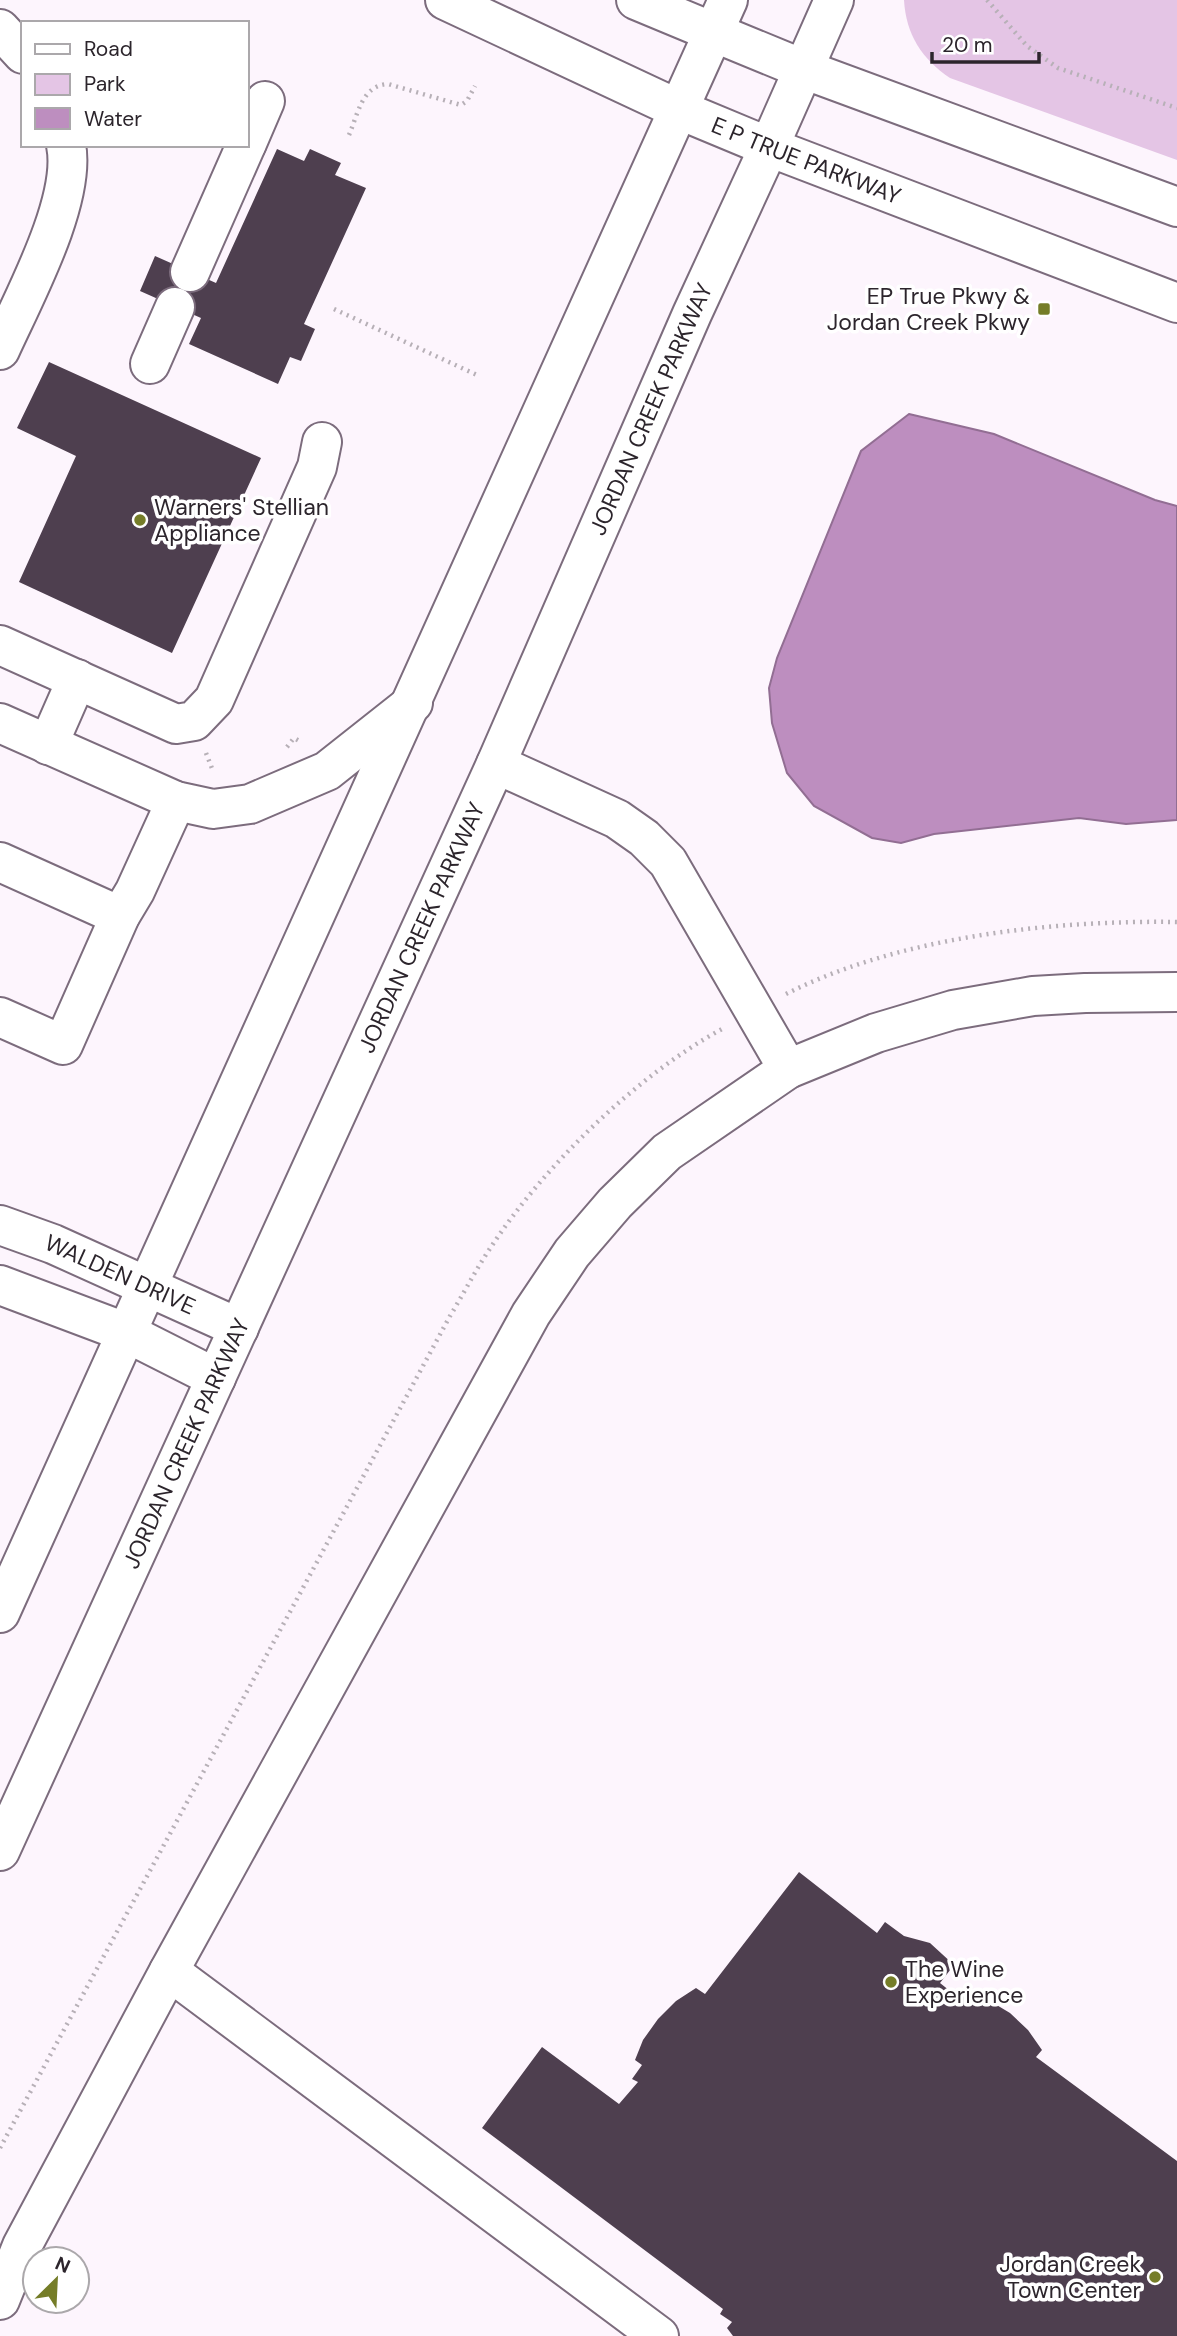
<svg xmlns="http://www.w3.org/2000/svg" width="1177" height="2336" font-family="'DM Sans',sans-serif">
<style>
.green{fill:#e4c5e5}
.water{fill:#bd8ebf;stroke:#926e93;stroke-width:2}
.building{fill:#4e3f4f}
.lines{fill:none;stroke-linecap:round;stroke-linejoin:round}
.minor-casing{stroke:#7c6c7d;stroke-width:42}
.major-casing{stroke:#7c6c7d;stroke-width:42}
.path{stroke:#b7b0b7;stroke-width:4.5;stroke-dasharray:2 5;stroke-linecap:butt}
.minor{stroke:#fff;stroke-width:38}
.major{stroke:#fff;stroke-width:38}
.poi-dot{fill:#757d28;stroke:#fff;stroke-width:2.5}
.labels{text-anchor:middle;stroke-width:7;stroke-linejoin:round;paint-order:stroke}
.street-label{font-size:23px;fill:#2c252c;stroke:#fff}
.poi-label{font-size:23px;fill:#2c252c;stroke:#fff;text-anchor:end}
</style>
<rect width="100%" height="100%" fill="#fdf5fd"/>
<path class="green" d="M904 0H1177V160L950 78C922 59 906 35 904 0Z"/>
<path class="water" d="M909 414 994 434 1155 500 1177 506V820L1126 824 1079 818 934 834 901 843 872 838 814 806 787 773 772 723 769 688 777 658 861 451Z"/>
<path class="building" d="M277 149 304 161 310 149 341 163 335 175 366 188 304 324 315 329 301 361 290 357 278 384 189 344 201 318 140 291 155 256 216 283Z
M49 362 261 458 172 653 19 582 76 456 17 428Z
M799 1872 877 1933 885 1922 904 1936 930 1943 954 1965 940 1983 960 1999 967 1991 990 2001 1010 2013 1028 2030 1042 2050 1036 2057 1177 2161V2336H733L727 2328 732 2322 720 2314 723 2309 482 2128 542 2047 619 2104 638 2082 632 2079 642 2065 635 2060 643 2040 658 2019 676 2001 696 1988 705 1994Z"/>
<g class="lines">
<g class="minor-casing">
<g id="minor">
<path d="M445 0 680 110"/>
<path d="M636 0 713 32"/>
<path d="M0 29 23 54"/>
<path d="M247 143 265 101"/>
<path d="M190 272 246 145"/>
<path d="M0 350C23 299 77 200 66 145"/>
<path d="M150 364 175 307"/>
<path d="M0 645 176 724 194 721 214 700 317 467 322 442"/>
<path d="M0 723 176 801 213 809 250 804 327 771 413 703"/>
<path d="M48 745 77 679"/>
<path d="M496 764 617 819 644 838 668 862 788 1069"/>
<path d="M0 862 120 916"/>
<path d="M0 1017 63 1045 120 916 135 891 176 801"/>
<path id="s1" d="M0 1225 53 1244 239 1328"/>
<path d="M0 1285 125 1332 216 1378"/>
<path d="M169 1971 659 2336"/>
<path d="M0 2300 22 2246 169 1971 531 1314 572 1253 615 1203 667 1152 788 1069 876 1033 953 1010 1033 996 1085 993 1177 992"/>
</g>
</g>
<g class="major-casing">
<g id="major">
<path d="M713 32 803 69 1177 207"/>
<path id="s2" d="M680 110 769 147 1177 303"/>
<path d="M0 1613 728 0"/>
<path id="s3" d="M0 1851 496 764 692 314 769 147 834 0"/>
</g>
</g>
<path class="path" d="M987 0 1027 46 1058 68 1177 108
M349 135C358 114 362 85 388 84L461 105 467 101 475 86
M334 309 477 375
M287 747 294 738 301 742
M206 753 213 771
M786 994C899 937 1051 920 1177 922
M0 2148 450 1316C464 1293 476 1269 491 1247 544 1166 637 1075 722 1029"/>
<use href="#minor" class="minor"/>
<use href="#major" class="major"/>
</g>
<g class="poi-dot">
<rect x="1037" y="302" width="14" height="14" rx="3.5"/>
<circle cx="140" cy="520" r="7"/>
<circle cx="891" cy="1982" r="7"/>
<circle cx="1155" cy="2277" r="7"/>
</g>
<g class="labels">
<g class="street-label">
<text dy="8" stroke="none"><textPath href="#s2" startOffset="136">E P TRUE PARKWAY</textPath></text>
<text dy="8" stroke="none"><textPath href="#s3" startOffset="1582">JORDAN CREEK PARKWAY</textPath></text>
<text dy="8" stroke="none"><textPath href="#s3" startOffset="1015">JORDAN CREEK PARKWAY</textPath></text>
<text dy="8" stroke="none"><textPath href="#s1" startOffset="130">WALDEN DRIVE</textPath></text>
<text dy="8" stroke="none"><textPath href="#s3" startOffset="448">JORDAN CREEK PARKWAY</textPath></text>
</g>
<g class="poi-label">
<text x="1030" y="304">EP True Pkwy &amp;<tspan x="1030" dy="26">Jordan Creek Pkwy</tspan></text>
<text x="154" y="515" text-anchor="start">Warners' Stellian<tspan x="154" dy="26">Appliance</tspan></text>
<text x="905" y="1977" text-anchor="start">The Wine<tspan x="905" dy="26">Experience</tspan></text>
<text x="1141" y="2272">Jordan Creek<tspan x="1141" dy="26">Town Center</tspan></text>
</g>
</g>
<rect x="21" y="21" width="228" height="126" fill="#ffffff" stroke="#aba8ab" stroke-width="2"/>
<rect x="35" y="44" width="35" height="10" fill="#ffffff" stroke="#aba8ab" stroke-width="2"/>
<text x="84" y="56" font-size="21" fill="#2c252c">Road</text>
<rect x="35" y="74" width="35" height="21" fill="#e4c5e5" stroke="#aba8ab" stroke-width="2"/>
<text x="84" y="91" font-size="21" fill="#2c252c">Park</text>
<rect x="35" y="108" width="35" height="21" fill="#bd8ebf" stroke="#aba8ab" stroke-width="2"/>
<text x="84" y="126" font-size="21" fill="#2c252c">Water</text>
<g transform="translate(56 2280) rotate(24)"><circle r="33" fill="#ffffff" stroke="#aba8ab" stroke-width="2"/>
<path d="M0-5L12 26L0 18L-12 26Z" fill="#757d28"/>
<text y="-10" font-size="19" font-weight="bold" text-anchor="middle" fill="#2c252c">N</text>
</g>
<path d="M932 52v10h107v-10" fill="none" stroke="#2c252c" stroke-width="3.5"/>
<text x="942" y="52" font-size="21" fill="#2c252c" stroke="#ffffff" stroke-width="5" paint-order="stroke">20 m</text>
</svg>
